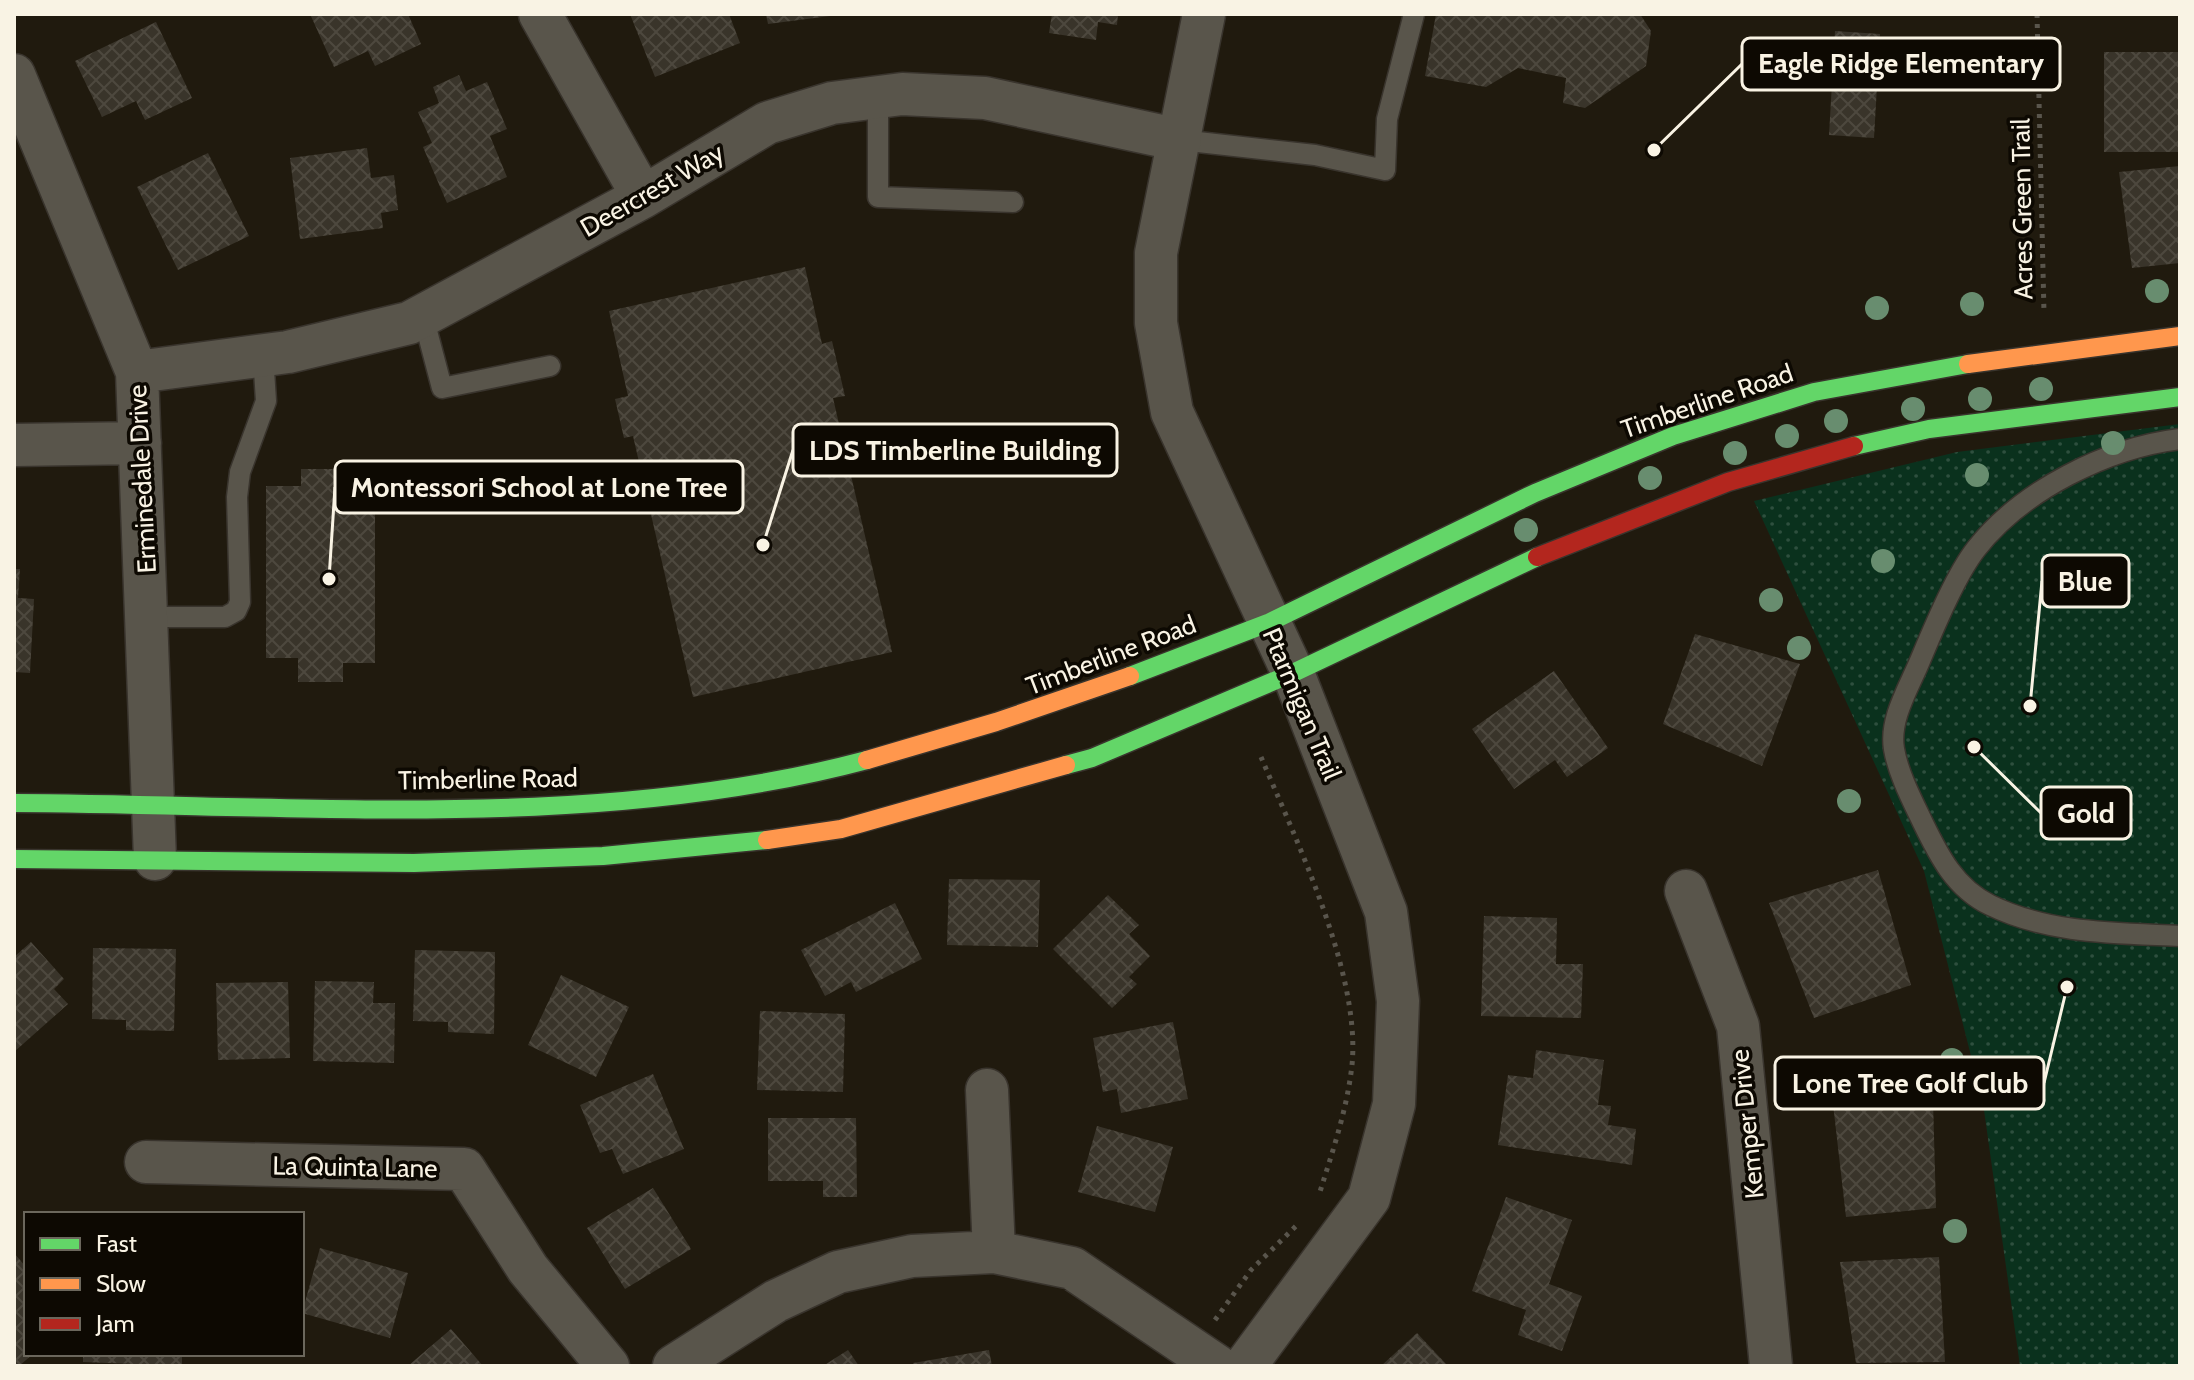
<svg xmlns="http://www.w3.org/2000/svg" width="2194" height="1380" font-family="Cabin,sans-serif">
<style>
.grass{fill:url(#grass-dots)}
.building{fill:url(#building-cross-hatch)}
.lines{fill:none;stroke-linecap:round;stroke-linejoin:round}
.lane-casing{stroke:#39342d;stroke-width:23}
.street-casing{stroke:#39342d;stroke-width:45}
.fast-casing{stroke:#39342d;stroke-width:21}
.slow-casing{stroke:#39342d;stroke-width:21}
.jam-casing{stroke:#39342d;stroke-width:21}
.path{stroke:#59554c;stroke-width:5;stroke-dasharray:4 6;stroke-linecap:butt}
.lane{stroke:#59554b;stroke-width:20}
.street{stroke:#59554b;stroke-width:42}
.fast{stroke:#63d668;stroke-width:18}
.slow{stroke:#ff974d;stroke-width:18}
.jam{stroke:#b3261e;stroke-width:18}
.tree{fill:#688d6f}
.labels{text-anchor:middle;stroke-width:7;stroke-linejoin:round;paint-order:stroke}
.street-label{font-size:26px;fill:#f9f3e4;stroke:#0d0902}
.leader{fill:none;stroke:#f9f3e4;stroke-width:3}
.callout-dot{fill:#f9f3e4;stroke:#0d0902;stroke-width:3}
.callout{fill:#0d0902;stroke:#f9f3e4;stroke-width:3}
.callout-label{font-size:28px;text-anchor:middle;font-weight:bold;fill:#f9f3e4}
</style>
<defs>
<pattern id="grass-dots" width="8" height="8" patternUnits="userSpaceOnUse" patternTransform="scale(2)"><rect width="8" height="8" fill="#0a311d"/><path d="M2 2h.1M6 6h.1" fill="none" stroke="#2e4f3e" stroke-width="1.8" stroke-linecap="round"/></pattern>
<pattern id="building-cross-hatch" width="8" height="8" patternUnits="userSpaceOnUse" patternTransform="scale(2)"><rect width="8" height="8" fill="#39342a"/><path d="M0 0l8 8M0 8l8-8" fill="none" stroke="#4d483e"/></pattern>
</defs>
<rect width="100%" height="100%" fill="#201a0e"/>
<path class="grass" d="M2180 424V1366H2020L1983 1103 1924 871 1754 501 1957 452Z"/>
<path class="building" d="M310 14H408L421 44 375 66 368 51 334 67Z
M630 14H729L740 43 655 77Z
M766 14H830V16L768 24Z
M1052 14H1118L1117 25 1098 22 1096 40 1049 33Z
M1436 14H1640L1651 31 1646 66 1585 108 1563 103 1566 78 1518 68 1486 87 1425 76Z
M156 22 192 98 145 120 136 101 102 117 75 61Z
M1835 31 1880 34 1874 138 1829 135Z
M2104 52H2180V152H2104Z
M459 75 466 91 487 82 507 129 490 136 507 177 447 203 423 147 432 143 418 112 439 103 433 87Z
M367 148 371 178 394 175 398 210 381 213 383 228 300 239 290 158Z
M208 153 249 236 178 270 137 187Z
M2180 166V263L2132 268 2119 172Z
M805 267 822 344 832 341 845 396 833 398 892 652 693 697 633 436 624 438 615 399 628 396 609 311Z
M301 469H338V489H375V663H343V682H298V658H266V486H301Z
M14 569H20L18 598 34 599 30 673 14 672Z
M1695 634 1800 664 1762 766 1663 724Z
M1554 671 1608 748 1567 777 1555 760 1514 789 1472 729Z
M1878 870 1911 985 1814 1018 1769 903Z
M949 879 1040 880 1038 947 947 945Z
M1108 895 1139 925 1129 934 1150 956 1129 977 1137 984 1112 1008 1053 949Z
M895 903 922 959 856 992 851 982 825 996 801 950Z
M1484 916 1557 918 1556 964H1583L1581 1018 1481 1016Z
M31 942 64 979 54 989 68 1004 14 1052V957Z
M93 948 176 949 174 1031 126 1030V1020L92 1019Z
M415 950 495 952 494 1034 448 1032V1022L413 1021Z
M561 975 629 1007 596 1077 528 1045Z
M315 981 374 982 373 1003H395L394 1063 313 1061Z
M288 982 290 1058 218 1060 216 983Z
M760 1011 845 1014 843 1092 757 1090Z
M1173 1022 1188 1099 1121 1113 1117 1089 1103 1092 1093 1038Z
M1536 1050 1604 1060 1598 1105 1611 1106 1608 1125 1636 1129 1632 1165 1498 1145 1508 1075 1533 1078Z
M653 1074 684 1149 623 1174 612 1149 600 1153 580 1105Z
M1933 1100 1936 1208 1846 1217 1833 1104Z
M768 1118H856L857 1197H823V1181H768Z
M1097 1126 1173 1147 1155 1212 1078 1192Z
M653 1188 691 1249 625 1289 587 1228Z
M1506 1197 1572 1220 1549 1284 1582 1296 1562 1351 1518 1335 1526 1310 1472 1291Z
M320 1248 408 1273 390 1338 302 1313Z
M14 1253 26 1267V1354H33L19 1366H14Z
M1939 1257 1945 1362 1856 1363 1840 1262Z
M451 1329 483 1366H408Z
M1417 1333 1448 1366H1381Z
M848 1350 859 1366H823Z
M989 1350 992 1366H914L913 1363Z
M83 1354H182V1366L83 1362Z"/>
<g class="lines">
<g class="lane-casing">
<path id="lane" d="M878 97V197L1013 202
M1180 140 1315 155 1385 170 1387 119 1414 14
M423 316 442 388 550 366
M2180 439C2107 448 2022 490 1976 549 1955 576 1933 630 1919 663 1908 689 1889 720 1894 749 1898 773 1912 800 1923 823 1939 856 1955 888 1990 905 2049 934 2116 933 2180 936
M148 617H225L236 611 240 602 237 497 240 472 266 401 263 355"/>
</g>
<g class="street-casing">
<path id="street" d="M540 14 643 197
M1204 14 1156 253V323L1172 412 1293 673 1386 912 1398 1001 1394 1104 1369 1198 1245 1366
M14 75 137 372 155 859
M137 372 288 352 409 323 643 197 767 123 832 103 902 94 985 98 1180 140
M14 445 140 443
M1686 891 1738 1026 1771 1366
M987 1090 994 1252
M146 1162 464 1169 528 1269 608 1366
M674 1366 776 1301 838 1272 912 1256 994 1252 1072 1268 1217 1366"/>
</g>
<g class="fast-casing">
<path id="fast" d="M1854 446 1929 429 2180 397
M1130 676 1268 623 1535 493 1673 436 1814 392 1968 364
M1066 765 1092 758 1293 673 1537 557
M14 803C294 804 593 833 867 760
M14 859 414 863 603 856 767 840"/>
</g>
<g class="slow-casing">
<path id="slow" d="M1968 364 2180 336
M867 760 996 722 1130 676
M767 840 841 829 1066 765"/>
</g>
<g class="jam-casing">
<path id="jam" d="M1537 557 1728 482 1854 446"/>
</g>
<path class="path" d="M2037 14 2044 313
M1261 757C1296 840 1361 974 1352 1065 1347 1110 1332 1153 1319 1195
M1215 1320 1251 1270 1297 1225"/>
<use href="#lane" class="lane"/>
<use href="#street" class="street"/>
<use href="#fast" class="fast"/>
<use href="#slow" class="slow"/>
<use href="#jam" class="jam"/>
</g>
<g class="tree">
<circle cx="2157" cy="291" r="12"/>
<circle cx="1972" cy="304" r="12"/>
<circle cx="1877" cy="308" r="12"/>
<circle cx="2041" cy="389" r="12"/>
<circle cx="1980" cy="399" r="12"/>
<circle cx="1913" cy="409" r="12"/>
<circle cx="1836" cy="421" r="12"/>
<circle cx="1787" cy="436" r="12"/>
<circle cx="2113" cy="443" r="12"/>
<circle cx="1735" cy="453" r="12"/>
<circle cx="1977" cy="475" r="12"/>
<circle cx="1650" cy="478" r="12"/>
<circle cx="1526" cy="530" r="12"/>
<circle cx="1883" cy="561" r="12"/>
<circle cx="1771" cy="600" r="12"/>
<circle cx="1799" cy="648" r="12"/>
<circle cx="1849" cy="801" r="12"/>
<circle cx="1952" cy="1060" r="12"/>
<circle cx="1955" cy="1231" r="12"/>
</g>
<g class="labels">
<g class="street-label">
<text transform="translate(652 190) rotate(-30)" y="9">Deercrest Way</text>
<text transform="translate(2022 209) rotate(-91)" y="9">Acres Green Trail</text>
<text transform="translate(1707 401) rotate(-19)" y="9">Timberline Road</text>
<text transform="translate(142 479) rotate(-93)" y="9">Erminedale Drive</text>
<text transform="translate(1111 655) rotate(-21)" y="9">Timberline Road</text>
<text transform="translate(1302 704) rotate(67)" y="9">Ptarmigan Trail</text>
<text transform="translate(488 779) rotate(-1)" y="9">Timberline Road</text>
<text transform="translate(1747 1124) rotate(-96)" y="9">Kemper Drive</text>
<text transform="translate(355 1167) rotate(1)" y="9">La Quinta Lane</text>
</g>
</g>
<path class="leader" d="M1654 150L1742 64M763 545L793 450M329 579L335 487M2030 706L2042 581M1974 747L2041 813M2067 987L2044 1083"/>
<g class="callout-dot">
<circle cx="1654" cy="150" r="8"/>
<circle cx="763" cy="545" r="8"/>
<circle cx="329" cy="579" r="8"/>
<circle cx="2030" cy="706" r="8"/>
<circle cx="1974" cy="747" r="8"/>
<circle cx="2067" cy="987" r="8"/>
</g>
<g class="callout">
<rect x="1742" y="38" width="318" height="52" rx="8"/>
<rect x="793" y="424" width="324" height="52" rx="8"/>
<rect x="335" y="461" width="408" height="52" rx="8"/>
<rect x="2042" y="555" width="87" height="52" rx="8"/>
<rect x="2041" y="787" width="90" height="52" rx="8"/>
<rect x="1775" y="1057" width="269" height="52" rx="8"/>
</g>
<g class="callout-label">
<text x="1901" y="73">Eagle Ridge Elementary</text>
<text x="955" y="460">LDS Timberline Building</text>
<text x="539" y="497">Montessori School at Lone Tree</text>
<text x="2085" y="591">Blue</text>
<text x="2086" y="823">Gold</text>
<text x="1910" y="1093">Lone Tree Golf Club</text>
</g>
<rect width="2194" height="1380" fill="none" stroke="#f9f3e4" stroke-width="32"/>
<rect x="24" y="1212" width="280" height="144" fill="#0d0902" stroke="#6b675c" stroke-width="2"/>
<rect x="40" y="1238" width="40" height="12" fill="#63d668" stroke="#6b675c" stroke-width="2"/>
<text x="96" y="1252" font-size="24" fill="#f9f3e4">Fast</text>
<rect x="40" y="1278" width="40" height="12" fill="#ff974d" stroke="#6b675c" stroke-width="2"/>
<text x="96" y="1292" font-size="24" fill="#f9f3e4">Slow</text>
<rect x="40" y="1318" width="40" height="12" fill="#b3261e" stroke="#6b675c" stroke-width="2"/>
<text x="96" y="1332" font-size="24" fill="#f9f3e4">Jam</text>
</svg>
